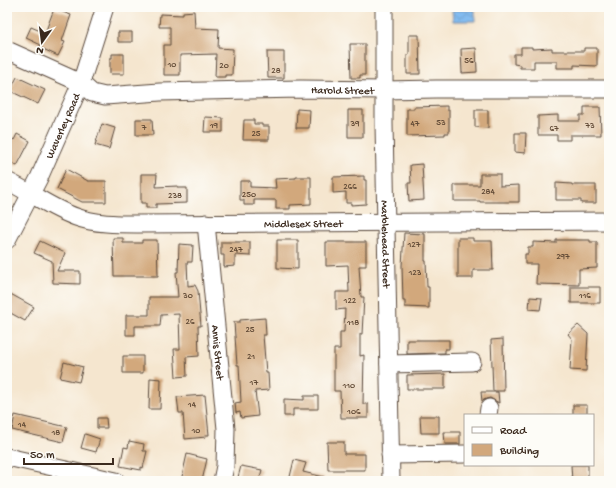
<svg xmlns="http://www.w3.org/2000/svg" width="616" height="488" font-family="'Gochi Hand',sans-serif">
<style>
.water{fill:url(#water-waves);stroke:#5c7287}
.building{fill:#d2a87c}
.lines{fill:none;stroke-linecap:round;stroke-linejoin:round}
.minor-casing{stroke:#574639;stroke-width:19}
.minor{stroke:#fff;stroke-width:17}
.labels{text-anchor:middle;stroke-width:3;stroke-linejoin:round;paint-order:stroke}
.number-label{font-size:9px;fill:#614a36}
.street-label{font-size:11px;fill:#3b2a1e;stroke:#fdfcf7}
</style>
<defs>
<pattern id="water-waves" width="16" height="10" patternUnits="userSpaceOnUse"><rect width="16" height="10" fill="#7eb9f0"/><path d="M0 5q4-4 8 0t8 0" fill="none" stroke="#6897c2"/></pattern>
</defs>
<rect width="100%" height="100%" fill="#fdfcf7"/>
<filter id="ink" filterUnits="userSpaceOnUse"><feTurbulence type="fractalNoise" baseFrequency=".025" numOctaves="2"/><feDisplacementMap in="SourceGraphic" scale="8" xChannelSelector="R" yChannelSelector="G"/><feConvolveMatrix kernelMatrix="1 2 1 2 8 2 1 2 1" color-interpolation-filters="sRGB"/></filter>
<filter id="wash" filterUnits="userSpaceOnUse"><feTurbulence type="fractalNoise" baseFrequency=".012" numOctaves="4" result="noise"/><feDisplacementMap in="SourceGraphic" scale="16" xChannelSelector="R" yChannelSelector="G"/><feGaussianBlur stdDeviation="0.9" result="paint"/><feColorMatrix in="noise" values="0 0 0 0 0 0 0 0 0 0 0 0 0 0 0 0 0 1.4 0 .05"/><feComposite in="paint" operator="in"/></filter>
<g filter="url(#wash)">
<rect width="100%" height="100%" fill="#f5e6cf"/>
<path class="water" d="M452 10H475V21H453Z"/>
<g id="blocks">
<path class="building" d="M54 9 71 15 62 41 65 42 58 56 39 47 41 45 26 38 31 27 45 33Z
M194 11 195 28 219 29 218 48 233 49 232 75H225V77H215L216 54 180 55V75H164V45H170V27H159L160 14 183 15V12Z
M118 32H132V42H118Z
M409 35H419L420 74H407V55H409Z
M350 44H365V75H360V78H351Z
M521 47H532V49L552 48V51H584V48H597V66L574 65V68H557V61H534V68H520V65L514 64V54H521Z
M476 48 477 72 462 73 461 49Z
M267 52H284V78H268Z
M112 54H124V74H110V58H112Z
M17 77 45 90 38 104 10 91Z
M447 106V110H449V133H445V135L407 136V109H414V107Z
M584 107H600L601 135H570V140H557V135H538V116L558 115V121H580V115H584Z
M297 109 310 110 309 128H296Z
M348 110H363V137H348Z
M475 110H488V128L475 127Z
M205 117 223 118V132H204Z
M136 119H152L153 135H136Z
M244 120H254V124H262V126H269V140H243Z
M102 124 115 128 109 149 95 145Z
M515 133H526L525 153 515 152Z
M17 134 30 141 17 166 7 161V146L11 138 14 140Z
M422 164 424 200 409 201 408 183H411L410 165Z
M66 169 88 181H106V202H82L57 189Z
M141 174H157L156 187 178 186V188H187V203L156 204V208H146V203H141Z
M480 174H500V186L519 185V202H480V201H454V185H480Z
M364 176V180H366V204L351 205V203H346V192L333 193V177Z
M296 177H311V204L290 205V209H276V200H254V205H244V200H240V181H250V187L276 188 275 179 296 178Z
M556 183 572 184V185H596V203H581V200H556Z
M404 233 425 234V261H426L427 287H429V308L405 307V301H403L402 266Z
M113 238H123V243H142V240H157L158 276H114Z
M458 238H473V241H492L493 270H473V278H458Z
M277 240H298V269L277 268Z
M556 240H590V242H597V268L579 269V285L536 284 537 264H525V254H528V247H533V242L556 243Z
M40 241 65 253 57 271H80V284L53 283 52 261 34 253Z
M221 242H250V256L235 255V266L224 267V255H221Z
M326 242H366V266H359L361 297H364L362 334H360V356L364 355 363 404H368V418H341L340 391H334V349H340V332H344L345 309 336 310V292H349L348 265 326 266Z
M179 244 193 245 192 262H187L188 286 195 285 198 291 201 326H198L199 356 186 357 187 376 176 377 174 349H180L179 314 161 315 160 326H135V335H126V315H149V297H178L176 272H178Z
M571 287H600V303H571Z
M7 292 34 307 25 321 7 311Z
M530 297 542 298 540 310 529 309Z
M265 318 266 335H263L266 373H268L269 390 255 391 258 416 241 418 240 412 236 413 235 403 241 402 239 365H237L234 322H240V320Z
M578 325 588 334 586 371 570 370 572 339 568 334Z
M503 339 504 391H493L491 340Z
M407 340H449V349H445V353L407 354Z
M123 356H143V373H123Z
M64 362 83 367 79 382 60 378Z
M445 374V389H407V375Z
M150 378 161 379 160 409H149Z
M481 392H498L499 403 490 398 486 399 482 401Z
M205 395 209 435H205L206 437 185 439 183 413H179L177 397Z
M304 396H318V409H293V416H284V399L304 400Z
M573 405H587V415H573Z
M15 415 67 427 63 442 12 430Z
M420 416H439V433H421Z
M97 418H106L107 428H97Z
M444 432H460V444H445Z
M85 434 100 439 96 452 81 448Z
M129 441 144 444 143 451H147L143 468 141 467V470L120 466 124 447 128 448Z
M327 442H344V454H365V470H328Z
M187 454 207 459 202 481H181Z
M294 460 306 463 303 472 324 477 323 481H289Z
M571 465H588V481H572Z
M241 466 262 470 259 481H237Z"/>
</g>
</g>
<g filter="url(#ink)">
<use href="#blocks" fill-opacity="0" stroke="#574639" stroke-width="1"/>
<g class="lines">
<g class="minor-casing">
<g id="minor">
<path id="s1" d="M384 7V124L391 481"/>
<path id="s2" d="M7 50 81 83 92 93 105 96 160 92 301 89 384 90 436 89H609"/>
<path id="s3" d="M7 181C30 192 51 208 76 217 95 224 117 224 137 224L609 221"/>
<path id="s4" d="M206 223 226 429 225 466 222 481"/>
<path id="s5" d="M7 240 39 178 81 83 105 7"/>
<path d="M389 364 472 362"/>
<path d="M488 415 489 408"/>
<path d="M390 455 465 454"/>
<path d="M7 457 116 481"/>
</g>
</g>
<use href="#minor" class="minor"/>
</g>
</g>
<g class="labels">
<g class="number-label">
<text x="469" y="63">56</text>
<text x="172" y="67">10</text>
<text x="224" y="68">20</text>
<text x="276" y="73">28</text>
<text x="441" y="125">53</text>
<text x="355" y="126">39</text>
<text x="415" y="126">47</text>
<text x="214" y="128">19</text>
<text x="590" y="128">73</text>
<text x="144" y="130">7</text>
<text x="554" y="131">67</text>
<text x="256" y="136">25</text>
<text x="350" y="189">266</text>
<text x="488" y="194">284</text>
<text x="249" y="197">250</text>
<text x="175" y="198">238</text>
<text x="414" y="247">127</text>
<text x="236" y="252">247</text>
<text x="563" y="259">297</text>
<text x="415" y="275">123</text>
<text x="188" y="298">30</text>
<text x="585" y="298">116</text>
<text x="350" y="303">122</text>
<text x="190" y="324">26</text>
<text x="353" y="325">118</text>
<text x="250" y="332">25</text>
<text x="251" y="359">21</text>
<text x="254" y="385">17</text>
<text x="349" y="388">110</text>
<text x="192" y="407">14</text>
<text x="354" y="414">106</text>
<text x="22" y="427">14</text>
<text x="196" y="433">10</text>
<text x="56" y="435">18</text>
</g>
<g class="street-label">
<text dy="4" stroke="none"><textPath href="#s2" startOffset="347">Harold Street</textPath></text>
<text dy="4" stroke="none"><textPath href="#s5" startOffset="127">Waverley Road</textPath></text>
<text dy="4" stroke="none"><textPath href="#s3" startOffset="306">Middlesex Street</textPath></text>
<text dy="4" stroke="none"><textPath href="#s1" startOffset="237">Marblehead Street</textPath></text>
<text dy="4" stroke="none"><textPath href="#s4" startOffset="130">Annis Street</textPath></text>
</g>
</g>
<rect width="616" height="488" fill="none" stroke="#fdfcf7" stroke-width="24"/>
<rect x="464" y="414" width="130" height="52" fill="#fdfcf7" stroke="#afa8a0"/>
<rect x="472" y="427" width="20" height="6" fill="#ffffff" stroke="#afa8a0"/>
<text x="500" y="434" font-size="12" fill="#3b2a1e">Road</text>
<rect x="472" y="444" width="20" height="12" fill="#d2a87c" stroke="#afa8a0"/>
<text x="500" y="454" font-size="12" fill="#3b2a1e">Building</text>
<g transform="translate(42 42) rotate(194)" stroke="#fdfcf7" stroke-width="3" paint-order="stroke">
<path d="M0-3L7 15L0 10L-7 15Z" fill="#3b2a1e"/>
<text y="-6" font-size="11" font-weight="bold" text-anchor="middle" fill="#3b2a1e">N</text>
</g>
<path d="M24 458v6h89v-6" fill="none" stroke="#3b2a1e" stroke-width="2"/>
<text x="30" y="458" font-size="12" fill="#3b2a1e" stroke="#fdfcf7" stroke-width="3" paint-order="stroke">50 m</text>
</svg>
